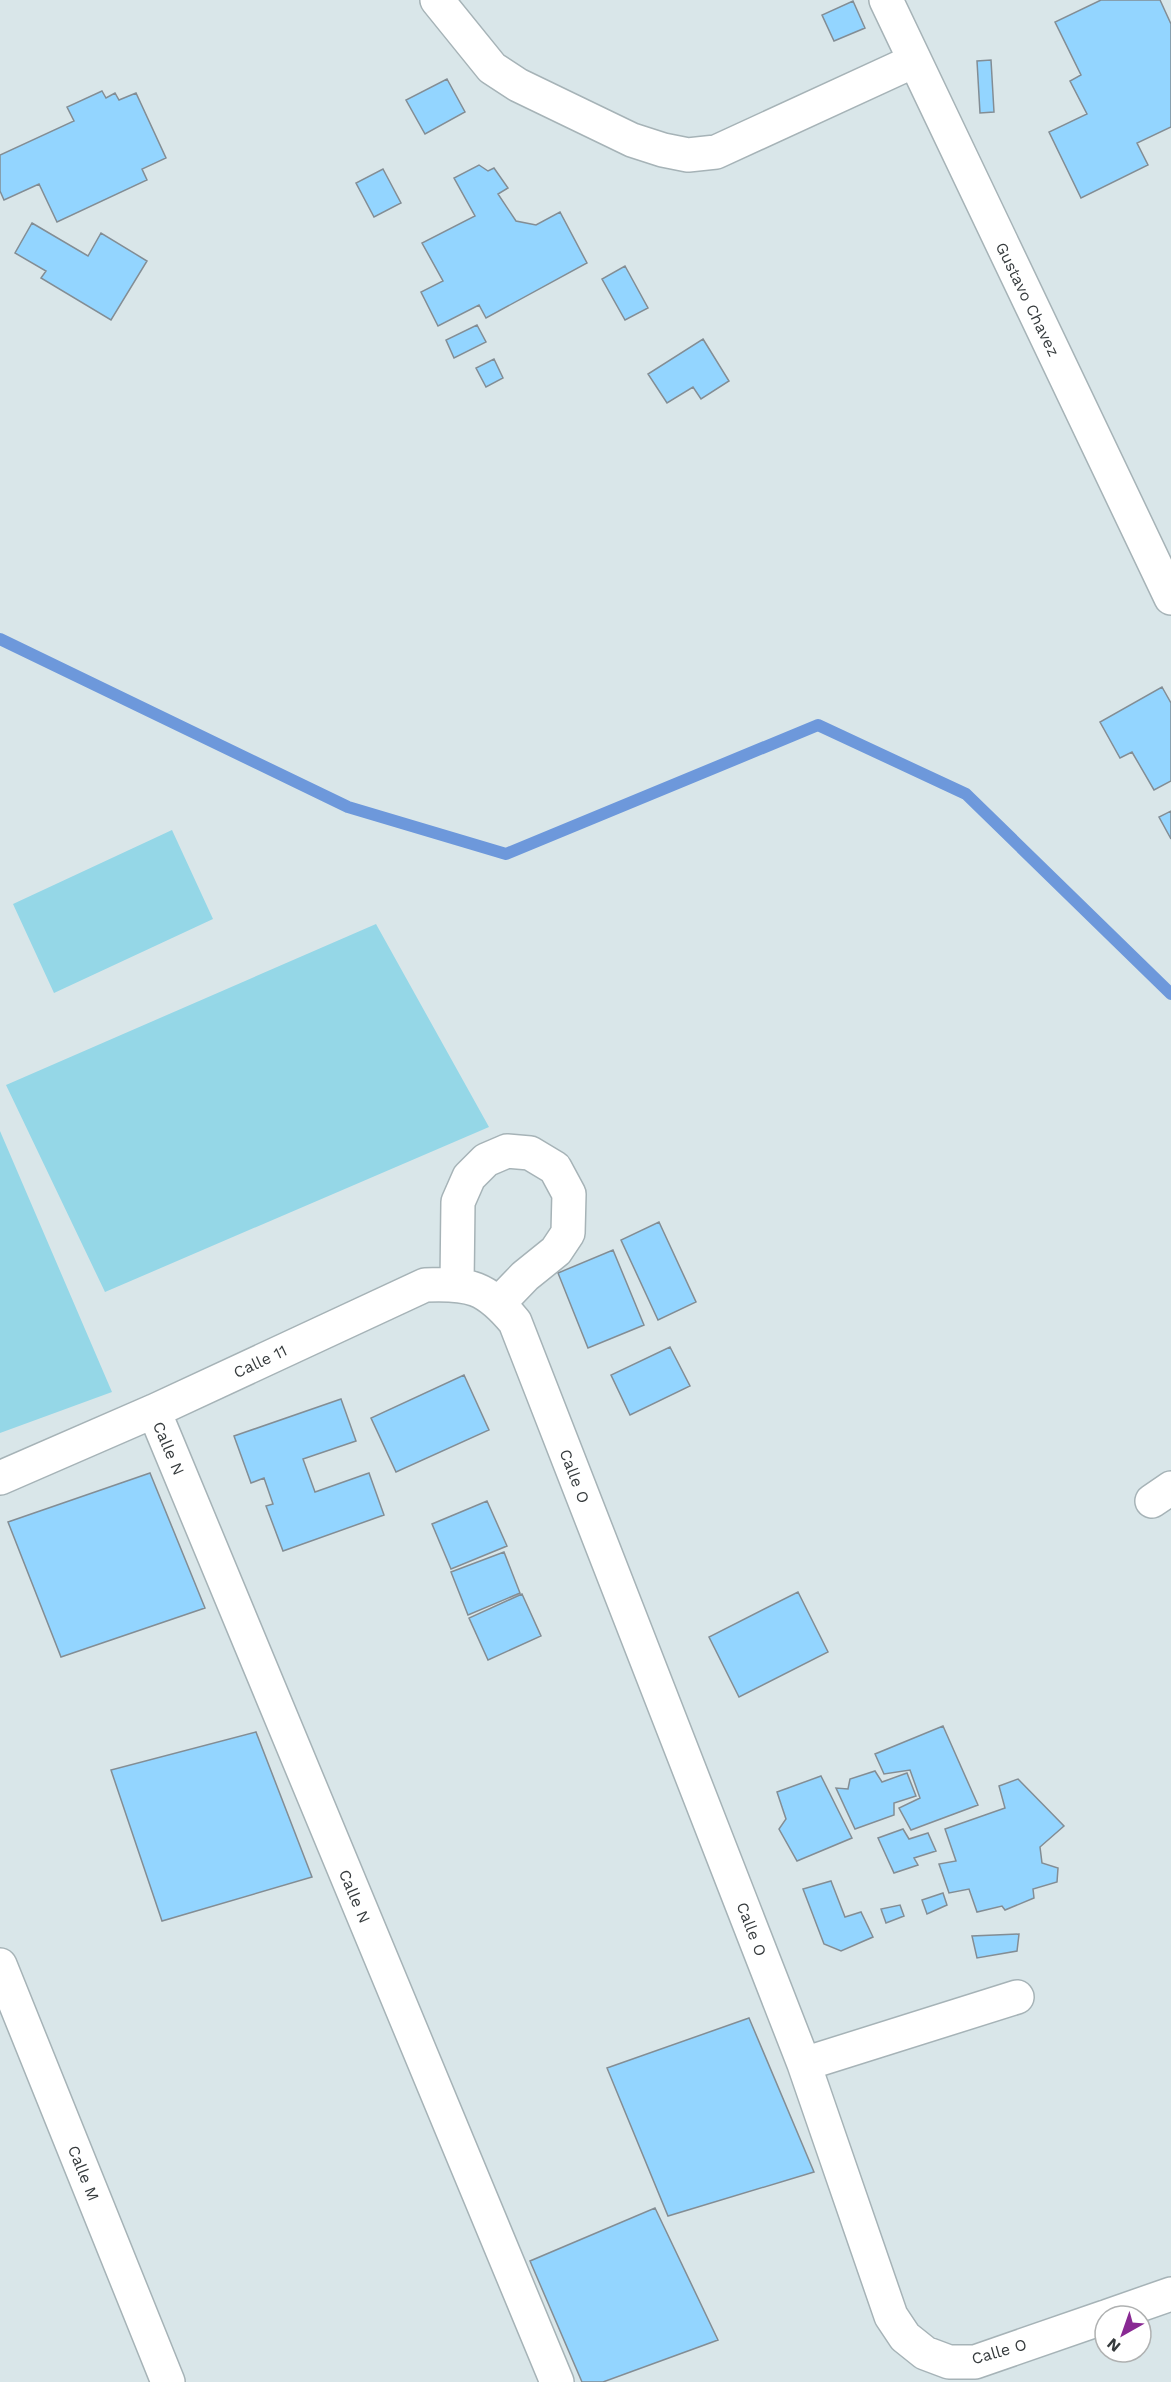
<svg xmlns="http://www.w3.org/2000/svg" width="1171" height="2382" font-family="'Work Sans',sans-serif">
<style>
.park{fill:#95d7e7}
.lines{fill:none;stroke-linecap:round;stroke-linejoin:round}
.stream{stroke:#6d98db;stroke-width:12}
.building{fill:#93d5ff;stroke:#838d94;stroke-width:1.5}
.minor-casing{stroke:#a6b3b7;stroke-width:36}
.minor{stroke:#fff;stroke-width:33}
.labels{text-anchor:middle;stroke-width:4.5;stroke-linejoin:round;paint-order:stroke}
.street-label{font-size:16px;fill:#363b3d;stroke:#fff}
</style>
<rect width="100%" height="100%" fill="#d9e6e9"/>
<path class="park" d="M172 830 213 919 54 993 13 904Z
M376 924 489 1127 105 1292 6 1085Z
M0 1131 112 1392 0 1433Z"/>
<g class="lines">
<path class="stream" d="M0 639 348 807 506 854 818 725 966 794 1171 994"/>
</g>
<path class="building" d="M1101 0H1160L1171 24V127L1137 143 1148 165 1081 198 1049 132 1087 114 1070 81 1081 75 1055 22Z
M853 1 865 28 834 41 822 15Z
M991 60 994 112 980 113 977 61Z
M447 79 465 112 425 134 406 100Z
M102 91 106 98 115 93 119 100 136 93 166 158 142 169 147 180 57 222 39 184 4 200 0 191V155L74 121 67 107Z
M479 165 488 171 494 168 508 188 498 194 516 221 536 225 560 212 587 263 486 318 479 305 438 326 421 292 443 281 422 243 475 216 454 178Z
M383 169 401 203 374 217 356 183Z
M32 223 88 256 101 233 147 261 111 320 41 278 46 271 15 253Z
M625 266 648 308 625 320 602 279Z
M477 325 486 342 454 358 446 340Z
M703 339 729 381 701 399 693 387 667 403 648 374Z
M494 359 503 378 486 387 476 368Z
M1162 687 1171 703V781L1154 790 1132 752 1120 758 1100 722Z
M1171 811V839L1159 817Z
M659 1222 696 1302 658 1320 621 1240Z
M613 1250 644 1325 588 1348 558 1273Z
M670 1347 690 1386 630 1415 611 1375Z
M464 1375 489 1430 396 1472 371 1418Z
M341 1399 356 1441 303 1459 315 1492 369 1473 384 1515 283 1551 266 1506 273 1504 264 1478 251 1483 234 1436Z
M150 1473 205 1608 61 1657 8 1522Z
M487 1501 507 1546 451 1569 432 1524Z
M504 1552 520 1593 468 1615 451 1572Z
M798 1592 828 1652 739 1697 709 1637Z
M522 1594 541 1636 488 1660 469 1618Z
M943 1726 978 1805 911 1830 899 1808 920 1798 910 1770 884 1774 875 1754Z
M256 1732 312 1877 162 1921 111 1770Z
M875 1771 882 1782 907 1773 916 1796 894 1803V1815L855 1829 836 1788 848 1789 850 1779Z
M821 1776 852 1838 797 1861 779 1829 786 1819 777 1792Z
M1018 1779 1064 1826 1040 1847 1042 1863 1058 1868 1057 1882 1033 1889 1034 1898 1005 1910 1002 1906 977 1912 969 1889 949 1893 939 1864 956 1861 945 1829 1005 1808 999 1786Z
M903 1829 909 1839 928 1833 936 1851 914 1858 918 1865 894 1873 878 1838Z
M831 1881 845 1917 861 1912 873 1937 841 1951 824 1944 803 1889Z
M943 1893 947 1905 927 1914 922 1900Z
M900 1905 904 1916 886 1923 881 1909Z
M1019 1934 1017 1951 977 1958 972 1936Z
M749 2018 814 2172 668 2216 607 2068Z
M655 2208 718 2340 603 2382H582L530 2261Z"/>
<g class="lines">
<g class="minor-casing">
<path id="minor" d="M437 0 492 68 518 85 632 140 663 150 688 155 716 152 914 61
M886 0 1171 598
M457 1284 458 1202 469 1177 486 1160 507 1151 530 1153 555 1168 569 1194 568 1233 556 1251 525 1276 499 1303
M154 1411 557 2382
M0 1478 154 1411 425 1285C470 1283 486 1287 515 1322L804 2064 891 2316 905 2337 925 2353 949 2362H975L1105 2317
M1152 1501 1171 1488
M0 1965 168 2382
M804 2064 1017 1997
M1108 2316 1171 2294"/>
</g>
<use href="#minor" class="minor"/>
</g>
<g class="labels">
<g class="street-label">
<text transform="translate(1028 299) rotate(64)" y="6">Gustavo Chavez</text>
<text transform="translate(260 1361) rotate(-25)" y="6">Calle 11</text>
<text transform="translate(169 1448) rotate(67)" y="6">Calle N</text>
<text transform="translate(575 1476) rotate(69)" y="6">Calle O</text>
<text transform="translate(355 1896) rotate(67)" y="6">Calle N</text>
<text transform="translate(752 1929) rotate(69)" y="6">Calle O</text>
<text transform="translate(84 2173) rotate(68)" y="6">Calle M</text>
<text transform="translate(999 2351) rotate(-16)" y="6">Calle O</text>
</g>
</g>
<g transform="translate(1123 2334) rotate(220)"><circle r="28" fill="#ffffff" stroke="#afb1b1" stroke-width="1.5"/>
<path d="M0-4.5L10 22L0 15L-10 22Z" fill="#892993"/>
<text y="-9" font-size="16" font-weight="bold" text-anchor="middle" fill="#363b3d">N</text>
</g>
</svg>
